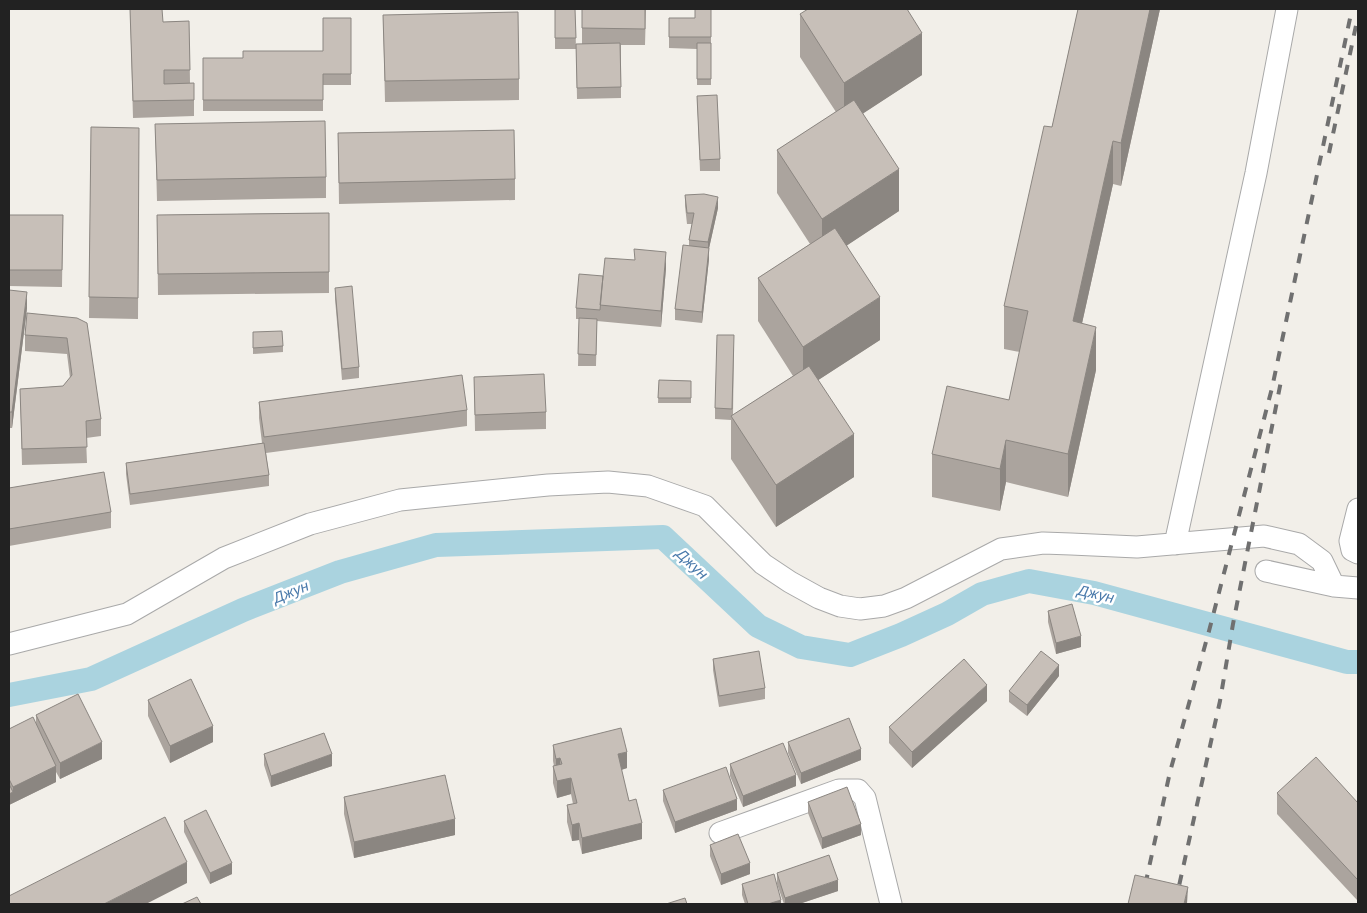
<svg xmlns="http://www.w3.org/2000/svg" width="1367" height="913" font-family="'Work Sans',sans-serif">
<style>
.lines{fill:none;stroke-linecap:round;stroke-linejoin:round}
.canal{stroke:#aad3df;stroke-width:24}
.street-casing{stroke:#a9a9a9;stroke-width:23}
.street{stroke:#fff;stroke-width:21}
.rail{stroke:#707070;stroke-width:4;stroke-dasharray:10 10;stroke-linecap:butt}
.wall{fill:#aba49e}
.shaded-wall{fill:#8b8681}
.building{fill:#c7bfb8;stroke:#8b8681}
.labels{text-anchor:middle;stroke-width:5;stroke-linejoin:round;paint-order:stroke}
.water-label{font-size:15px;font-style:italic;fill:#4a7aab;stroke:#fff}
</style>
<rect width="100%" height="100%" fill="#f2efe9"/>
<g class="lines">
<path class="canal" d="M9 695 91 679 243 610 340 572 436 545 663 537 758 626 801 647 850 655 901 635 947 614 982 594 1029 581 1094 593 1347 662H1358"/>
<g class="street-casing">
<path id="street" d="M1358 509 1350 541 1352 550 1358 553
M1175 544 1256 173 1287 9
M1266 571 1334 586 1358 588
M9 644 127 614 224 558 310 524 400 500 548 485 608 482 648 486 705 506 763 564 790 582 819 598 840 606 860 609 884 606 906 598 1001 549 1043 543 1071 544 1137 547 1264 536 1299 544 1322 561 1334 586
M720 833 839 790H858L865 798 891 904"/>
</g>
<use href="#street" class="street"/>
<path class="rail" d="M1329 153 1358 16
M1141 904 1170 772 1209 631 1272 388 1352 9
M1175 904 1220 701 1233 624 1282 376"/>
</g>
<path class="wall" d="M130 9 163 22 189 21 190 83H194V116L133 118Z
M555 9H575L576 49H555Z
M582 9H646L645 45H621V98L577 99 576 44H582Z
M711 9V85H697V49L669 48V18H695Z
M1078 9H1160L1121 186 1113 184 1082 323 1096 370 1068 497 1006 482 1000 511 932 497V454L1009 400 1020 352 1004 349V306L1052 127Z
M800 14 922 75 863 113 899 211 847 245 880 340 818 380 854 477 776 527 731 459V420L715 419V408L734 346 733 415 793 376 758 321V278L810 244 777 193V150L836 112 800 57Z
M383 15 519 79V100L385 102Z
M351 18V85H323V111H203V58H243L323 51Z
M697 96 720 159V171H700Z
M155 124 326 177V198L157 201Z
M91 127 139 128 138 319 89 318Z
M338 133 515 179V200L339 204Z
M685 195 718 208 709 248V259L702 323 675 320V309L689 246V240L692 224H687L685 206Z
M329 213V293L158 295 157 215Z
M9 215H63L62 287 9 286Z
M666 268 661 327 597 321 596 366H578L579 319H576V308L603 276Z
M335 288 359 367V378L342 380 335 299Z
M9 290 27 308 12 428H9Z
M77 318 101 419V436L86 438 87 463 22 465 20 389 63 386 70 378 67 354 25 351V335Z
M253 332 283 346V352L253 354Z
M474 377 546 412V429L475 431Z
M659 380 691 381V403H658Z
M259 402 467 410V426L266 453 269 475V486L130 505 126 474V463L262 443 259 418Z
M9 488 111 512V528L9 546Z
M1048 611 1081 647 1056 654 1048 622Z
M713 659 765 688V699L719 707 713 670Z
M1059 676 1027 716 1009 702V691Z
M148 700 213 742 170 763 148 716Z
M987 701 912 768 889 743V727Z
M36 715 102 759 60 779 56 772V782L9 805V729L36 724Z
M788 742 861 760 801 784 788 753Z
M553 745 627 768 621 770 629 801 642 839 582 854 579 840 572 841 567 822V805L573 804 571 794 557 798 553 783V766H554L553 761Z
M264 754 332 766 271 787 264 765Z
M730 764 796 786 743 807 730 776Z
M663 790 737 810 675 833 663 801Z
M1277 793 1358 803 1357 900 1277 814Z
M344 797 455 835 354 858 344 814Z
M808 802 861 835 822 849 808 813Z
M184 821 232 874 210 884 184 832Z
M710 845 750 874 721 885 710 856Z
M777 873 838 891 799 904H784L777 884Z
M742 884 781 904H745L742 895Z"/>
<path class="shaded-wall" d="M1150 9H1160L1121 186V143Z
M922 33V75L844 126V83Z
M1113 141V184L1073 364V321Z
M899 169V211L822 262V219Z
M718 197V208L708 253V242Z
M709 248V259L702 323V312Z
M666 252V268L661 327V311Z
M27 292V308L12 428V412Z
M880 297V340L803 390V347Z
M1096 327V370L1068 497V454Z
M854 434V477L776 527V485Z
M1006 440V482L1000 511V469Z
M1081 636V647L1056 654V643Z
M1059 665V676L1027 716V705Z
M987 685V701L912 768V752Z
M213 726V742L170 763V746Z
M102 742V759L60 779V763Z
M861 749V760L801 784V773Z
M627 752V768L618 771V754Z
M332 754V766L271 787V776Z
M560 758V774L556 775V759Z
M56 766V782L9 805V794L13 792V787Z
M796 775V786L743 807V796Z
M571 778V794L557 798V781Z
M737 799V810L675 833V822Z
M455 819V835L354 858V842Z
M579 823V840L572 841V825Z
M642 823V839L582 854V838Z
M861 824V835L822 849V838Z
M187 862V883L146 904H104Z
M232 863V874L210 884V873Z
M750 863V874L721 885V874Z
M1358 878V899L1357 900V879Z
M838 880V891L799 904H785V898Z
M1188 887 1187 904H1184Z
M781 900V904H768Z"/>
<path class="building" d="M130 9H162L163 22 189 21 190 70H164V84L194 83V100L133 101Z
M555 9H575L576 38H555Z
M582 9H645V29L582 28Z
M695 9H711V37H669V18H695Z
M808 9H907L922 33 844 83 800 14Z
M1078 9H1150L1121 143 1113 141 1073 321 1096 327 1068 454 1006 440 1000 469 932 454 947 386 1009 400 1028 311 1004 306 1044 126 1052 127Z
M518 12 519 79 385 81 383 15Z
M323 18H351V74H323V100H203V58H243V51H323Z
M620 43 621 87 577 88 576 44Z
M697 43H711V79H697Z
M717 95 720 159 700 160 697 96Z
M854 100 899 169 822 219 777 150Z
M325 121 326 177 157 180 155 124Z
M91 127 139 128 138 298 89 297Z
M514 130 515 179 339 183 338 133Z
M704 194 718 197 708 242 689 240 694 213H687L685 195Z
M329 213V272L158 274 157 215Z
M9 215H63L62 270H9Z
M835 228 880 297 803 347 758 278Z
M683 245 709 248 702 312 675 309Z
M634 249 666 252 661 311 600 305 605 258 635 260Z
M579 274 603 276 600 310 576 308Z
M352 286 359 367 342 369 335 288Z
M9 290 27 292 12 412H9Z
M27 313 77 318 87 323 101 419 86 421 87 447 22 449 20 389 63 386 72 375 67 338 25 335Z
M579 318 597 319 596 355 578 354Z
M282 331 283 346 253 348V332Z
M717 335H734L732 409 715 408Z
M809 366 854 434 776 485 731 416Z
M544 374 546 412 475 415 474 377Z
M462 375 467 410 264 437 259 402Z
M659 380 691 381V398H658Z
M264 443 269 475 130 494 126 463Z
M104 472 111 512 9 529V488Z
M1072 604 1081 636 1056 643 1048 611Z
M759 651 765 688 719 696 713 659Z
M1041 651 1059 665 1027 705 1009 691Z
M964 659 987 685 912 752 889 727Z
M191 679 213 726 170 746 148 700Z
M78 694 102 742 60 763 36 715Z
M33 717 56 766 13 787 9 779V729Z
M849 718 861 749 801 773 788 742Z
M621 728 627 752 618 754 629 801 636 799 642 823 582 838 579 823 572 825 567 805 577 803 571 778 557 781 553 766 562 764 560 758 556 759 553 745Z
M324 733 332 754 271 776 264 754Z
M783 743 796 775 743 796 730 764Z
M1316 757 1358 803V878L1357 879 1277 793Z
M726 767 737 799 675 822 663 790Z
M445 775 455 819 354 842 344 797Z
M9 784 13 792 9 794Z
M847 787 861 824 822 838 808 802Z
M206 810 232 863 210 873 184 821Z
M165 817 187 862 104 904H9V896Z
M738 834 750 863 721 874 710 845Z
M829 855 838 880 785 898 777 873Z
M774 874 781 900 768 904H748L742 884Z
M1135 875 1188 887 1184 904H1128Z
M197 897 201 904H182Z
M685 898 687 904H666Z"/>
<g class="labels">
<g class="water-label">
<text transform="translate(692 564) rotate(43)" y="5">Джун</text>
<text transform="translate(291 592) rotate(-22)" y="5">Джун</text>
<text transform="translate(1096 594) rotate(13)" y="5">Джун</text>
</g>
</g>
<rect width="1367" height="913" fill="none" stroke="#222222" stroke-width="20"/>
</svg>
